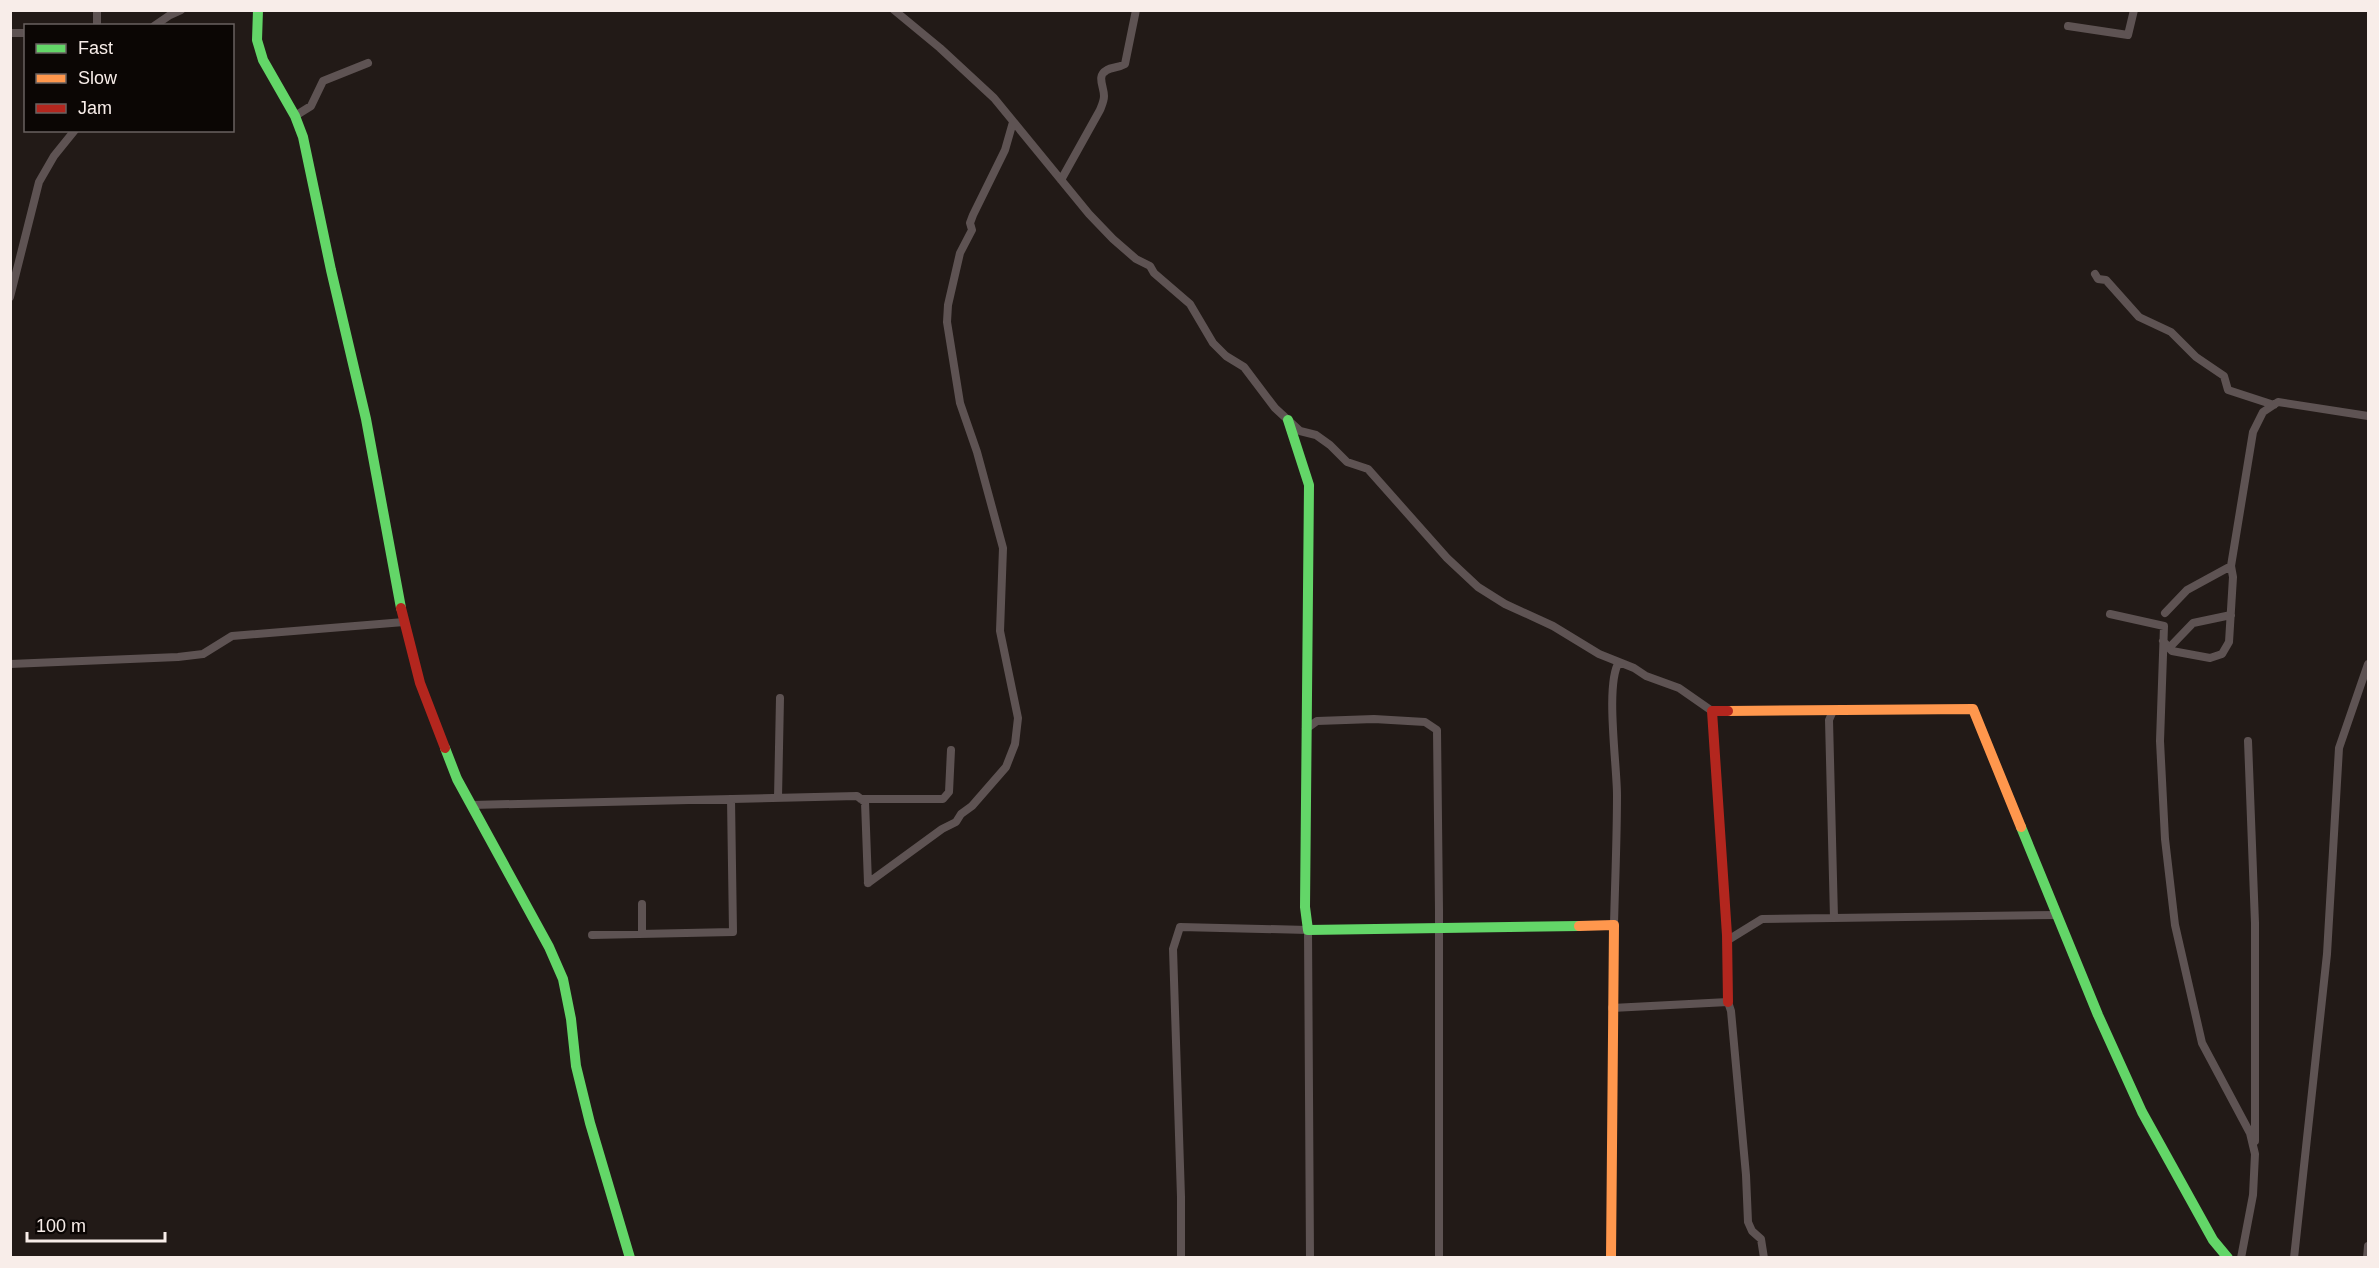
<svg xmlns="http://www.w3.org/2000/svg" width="2379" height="1268" font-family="Helvetica,sans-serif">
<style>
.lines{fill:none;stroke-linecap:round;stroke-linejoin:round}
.street{stroke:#5e5353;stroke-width:8}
.fast{stroke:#63d668;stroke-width:10}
.slow{stroke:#ff974d;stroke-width:10}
.jam{stroke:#b3261e;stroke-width:10}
</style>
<rect width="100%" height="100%" fill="#221a17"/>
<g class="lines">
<path class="street" d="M894 10 940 48 994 98 1089 214 1113 239 1136 259 1150 266 1154 273 1190 304 1213 343 1226 356 1244 367 1275 408 1300 431 1316 435 1330 445 1347 462 1368 469 1447 558 1478 587 1505 604 1553 626 1599 654 1634 668 1646 676 1679 688 1712 711
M97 26V10
M154 26 170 15 181 10
M2068 26 2128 35 2134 10
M10 33H26
M295 116 311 106 323 81 368 63
M1061 180 1100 110C1102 105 1104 101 1104 96 1104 86 1096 76 1107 70 1112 67 1118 68 1125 64L1136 10
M2095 274 2098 279 2106 280 2139 317 2171 332 2196 357 2224 376 2228 390 2274 405
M10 297 39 182 54 156 75 130
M2165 613 2187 590 2231 566
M2110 614 2164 626 2160 741 2165 839 2175 925 2202 1043 2250 1133 2255 1154 2253 1195 2241 1258
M2163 641 2172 651 2210 658 2222 654 2229 642 2233 577 2231 566 2253 432 2263 412 2278 402 2368 416
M2169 648 2193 623 2231 615
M10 664 178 657 203 654 232 636 404 622
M1833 711 1829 720 1834 918
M1306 729 1317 721 1374 719 1425 722 1437 730 1439 910V1258
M2248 741 2255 923V1141
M778 798 780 698
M861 799H943L949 792 951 750
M472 805 857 796 865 802 868 883
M868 883 942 829 956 822 961 814 972 806 1006 767 1015 744 1018 718 1000 631 1003 548 977 452 960 403 947 322 948 305 960 253 972 230 970 223 973 215 1005 150 1013 122
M1614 925C1615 882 1617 839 1617 795 1617 765 1605 684 1619 662
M642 934V904
M592 935 733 932 731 799
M1728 940 1762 919 2057 915
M1612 1008 1728 1002 1731 1011 1746 1175 1748 1222 1752 1231 1761 1239 1764 1258
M1181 1258V1197L1173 949 1180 927 1308 930 1310 1258
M2294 1258 2327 954 2339 748 2368 664
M2367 1258 2368 1246"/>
<path class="fast" d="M258 10 257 40 263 60 295 116 303 137 331 270 366 419 401 608
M1288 420 1309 485 1305 907 1308 930 1579 926
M445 748 457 779 549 947 563 979 571 1019 576 1066 590 1123 630 1258
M2021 827 2098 1015 2142 1112 2213 1240 2228 1258"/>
<path class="slow" d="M1728 711 1973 709 2021 827
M1579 926 1614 925 1611 1258"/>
<path class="jam" d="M401 608 420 683 445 748
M1728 1002 1727 935 1712 711H1728"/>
</g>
<rect width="2379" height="1268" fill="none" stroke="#f8ede9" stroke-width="24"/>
<rect x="24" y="24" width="210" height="108" fill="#0b0604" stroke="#6a6260" stroke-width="1.5"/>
<rect x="36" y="44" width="30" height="9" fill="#63d668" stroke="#6a6260" stroke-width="1.5"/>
<text x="78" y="54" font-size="18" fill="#f8ede9">Fast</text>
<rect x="36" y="74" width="30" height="9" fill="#ff974d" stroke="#6a6260" stroke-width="1.5"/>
<text x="78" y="84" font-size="18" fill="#f8ede9">Slow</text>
<rect x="36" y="104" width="30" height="9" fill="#b3261e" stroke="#6a6260" stroke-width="1.5"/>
<text x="78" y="114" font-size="18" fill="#f8ede9">Jam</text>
<path d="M27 1232v9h138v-9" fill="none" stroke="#f8ede9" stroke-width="3"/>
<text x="36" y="1232" font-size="18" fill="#f8ede9" stroke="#0b0604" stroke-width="4.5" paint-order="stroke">100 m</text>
</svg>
